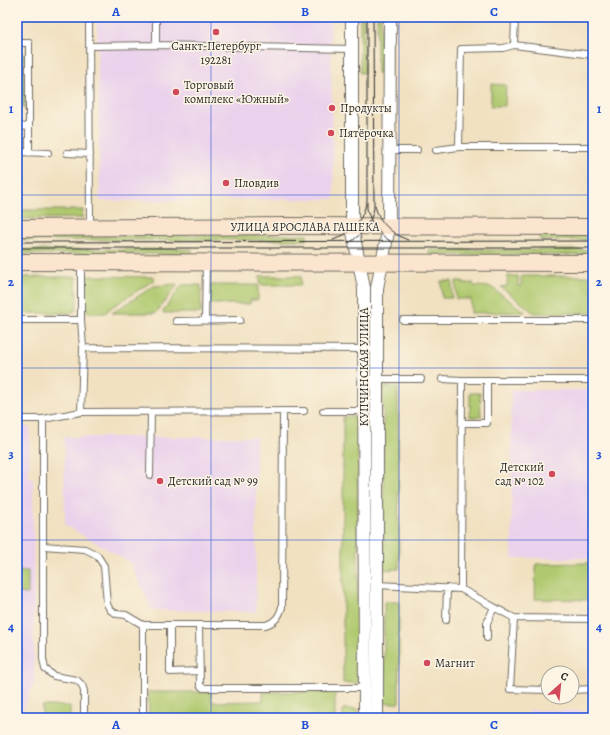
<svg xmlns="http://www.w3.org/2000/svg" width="610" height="735" font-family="Alegreya,serif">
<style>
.built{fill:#ead1ec}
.green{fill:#b0c96f;stroke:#6e7a4d}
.forest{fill:#8cad62;stroke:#5c6c46}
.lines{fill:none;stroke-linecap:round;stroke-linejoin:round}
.lane-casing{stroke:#706b60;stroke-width:8}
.street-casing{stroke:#706b60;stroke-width:14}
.secondary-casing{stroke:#706b60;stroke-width:18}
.lane{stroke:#fff;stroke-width:6}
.street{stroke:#fff;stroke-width:12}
.secondary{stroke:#fbe5cf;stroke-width:16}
.tram{stroke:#2b2b2b;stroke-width:1}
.grid{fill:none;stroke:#1d4ed8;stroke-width:1;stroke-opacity:0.55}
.poi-dot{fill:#d1495b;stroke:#fcf5e5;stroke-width:1.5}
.labels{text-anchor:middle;stroke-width:3;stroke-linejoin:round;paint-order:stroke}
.poi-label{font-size:12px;fill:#2b2b2b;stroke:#fcf5e5;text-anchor:start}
.street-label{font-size:12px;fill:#2b2b2b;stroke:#fcf5e5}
.neatline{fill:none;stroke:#1d4ed8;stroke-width:1.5}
.grid-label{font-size:13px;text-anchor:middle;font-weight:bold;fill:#1d4ed8}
</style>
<rect width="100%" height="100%" fill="#fcf5e5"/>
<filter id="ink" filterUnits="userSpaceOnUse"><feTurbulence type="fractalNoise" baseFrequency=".025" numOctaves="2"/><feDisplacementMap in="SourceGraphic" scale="8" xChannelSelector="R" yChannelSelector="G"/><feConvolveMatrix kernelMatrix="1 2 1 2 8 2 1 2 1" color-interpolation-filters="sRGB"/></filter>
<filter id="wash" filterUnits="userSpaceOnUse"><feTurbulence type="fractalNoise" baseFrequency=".012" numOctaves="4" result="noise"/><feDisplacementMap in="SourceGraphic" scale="16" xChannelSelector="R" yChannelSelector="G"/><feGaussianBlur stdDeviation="0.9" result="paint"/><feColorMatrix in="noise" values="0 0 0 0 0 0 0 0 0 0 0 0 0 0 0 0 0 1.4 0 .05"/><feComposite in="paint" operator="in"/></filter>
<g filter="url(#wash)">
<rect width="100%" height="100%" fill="#f1e1c1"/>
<path class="built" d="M97 17H330L334 199 100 201Z
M511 390H593V558H512Z
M17 427H30L29 477 33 478 34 682 20 718H17Z
M64 437H256V612L152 610 130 562 65 525Z
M529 710 593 711V718H530Z"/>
<path class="green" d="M360 17H364V73H360Z
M377 17H381V73H377Z
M491 84 506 85 505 106H491Z
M17 210H83L82 218 17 219Z
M307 235V240H17V236Z
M540 235H593V240H540Z
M192 249V254H17V250Z
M429 250H593V255H429Z
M86 276 154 277V280L112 307 105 313H88L85 305Z
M260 276H301V285H260Z
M508 276H518V286H521V276H593V313H534L501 287 507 286Z
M17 277H76L77 304 76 310 71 313H17Z
M441 281H452V298H442Z
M456 281H463V284L473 283 474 286 491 287 525 312 471 313V299H456Z
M177 284V286L156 313H112L154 286Z
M182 285H201V313H163V311Z
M209 285H258V300H250V304H209Z
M383 387H398L399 569 384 570Z
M470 393H480L481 417H470Z
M358 416V683H343V417Z
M593 563V600L535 599 536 564Z
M17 571H28V594L17 593Z
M384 602H399V703H384Z
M17 644H21V699L17 703Z
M148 692H211L212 702 263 701V692H335V718H149Z
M42 706H70V718H42Z
M343 709H358V718H343Z"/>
<path class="forest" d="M22 51 25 56V110L17 102V54Z"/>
</g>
<g filter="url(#ink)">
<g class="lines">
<g class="lane-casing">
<path id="lane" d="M89 17 90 227
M17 43H29V153
M156 45V17
M514 45 515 17
M90 46 156 45 352 49
M17 126 29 127
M459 147 461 49 503 48 514 45 593 55
M390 150H417
M436 150 459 147H593
M17 152 48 153
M67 153 90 154
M81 263V320L83 348 81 412
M17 320H81
M205 320 206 264
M403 320H593
M176 321 240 320
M83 348 377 349
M365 379H421
M442 379 462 380
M323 411H366
M17 419H43L81 412 304 411
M43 419V659L45 669 54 676 77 680 82 685 84 691V718
M462 423H487V380
M150 475 151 412
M43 546 85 549 97 555 104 566 107 604 110 610 117 614 126 615 143 625H266C275 622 279 617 282 607L283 411
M376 585 461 589 462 380H593
M461 589 514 618 593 619
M514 618 510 689 548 690
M446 620 447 588
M143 625V718
M170 625V672L200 671
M199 625 200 685 203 688H367
M487 638V623L494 607
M572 690 593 689"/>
</g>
<g class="street-casing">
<path id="street" d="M352 17V227L364 288 365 718
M377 718V288L389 227 390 17"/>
</g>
<g class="secondary-casing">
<path id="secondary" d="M17 228 286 226 593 227
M17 262 593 263"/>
</g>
<use href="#lane" class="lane"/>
<use href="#street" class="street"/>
<use href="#secondary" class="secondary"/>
<path class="tram" d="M367 17V209C371 224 378 234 392 242
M375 205C378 222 392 234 408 240
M333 240C350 234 363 221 366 203
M17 242 593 241
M349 243C363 234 371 223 374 208L373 17
M17 248H593"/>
</g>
</g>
<path class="grid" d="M211 17V718M399 17V718M17 195H593M17 368H593M17 540H593"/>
<g class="poi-dot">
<circle cx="216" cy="32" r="4"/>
<circle cx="176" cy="92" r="4"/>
<circle cx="332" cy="108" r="4"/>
<circle cx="331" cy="133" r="4"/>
<circle cx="226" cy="183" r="4"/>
<circle cx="552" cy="474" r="4"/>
<circle cx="160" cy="481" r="4"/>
<circle cx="427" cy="663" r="4"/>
</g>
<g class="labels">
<g class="poi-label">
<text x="216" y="50" text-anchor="middle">Санкт-Петербург<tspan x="216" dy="14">192281</tspan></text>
<text x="184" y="89">Торговый<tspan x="184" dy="14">комплекс «Южный»</tspan></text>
<text x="340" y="112">Продукты</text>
<text x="339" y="137">Пятёрочка</text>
<text x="234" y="187">Пловдив</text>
<text x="544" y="471" text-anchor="end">Детский<tspan x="544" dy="14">сад № 102</tspan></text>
<text x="168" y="485">Детский сад № 99</text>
<text x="435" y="667">Магнит</text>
</g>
<g class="street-label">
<text x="305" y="231">УЛИЦА ЯРОСЛАВА ГАШЕКА</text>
<text transform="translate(364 367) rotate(-90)" y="4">КУПЧИНСКАЯ УЛИЦА</text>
</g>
</g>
<rect width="610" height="735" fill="none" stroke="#fcf5e5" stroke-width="44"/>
<g transform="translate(560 685) rotate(27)"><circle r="19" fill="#fcf5e5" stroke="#a8a49b"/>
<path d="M0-3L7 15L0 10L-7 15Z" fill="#d1495b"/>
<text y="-6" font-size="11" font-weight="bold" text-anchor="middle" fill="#2b2b2b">С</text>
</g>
<rect x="22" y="22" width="566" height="691" class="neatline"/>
<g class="grid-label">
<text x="116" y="16">A</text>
<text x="305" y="16">B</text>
<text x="494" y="16">C</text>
<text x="11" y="113">1</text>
<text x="599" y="113">1</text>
<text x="11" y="286">2</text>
<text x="599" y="286">2</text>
<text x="11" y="458">3</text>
<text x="599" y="458">3</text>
<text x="11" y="631">4</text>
<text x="599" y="631">4</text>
<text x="116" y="729">A</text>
<text x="305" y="729">B</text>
<text x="494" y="729">C</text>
</g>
</svg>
